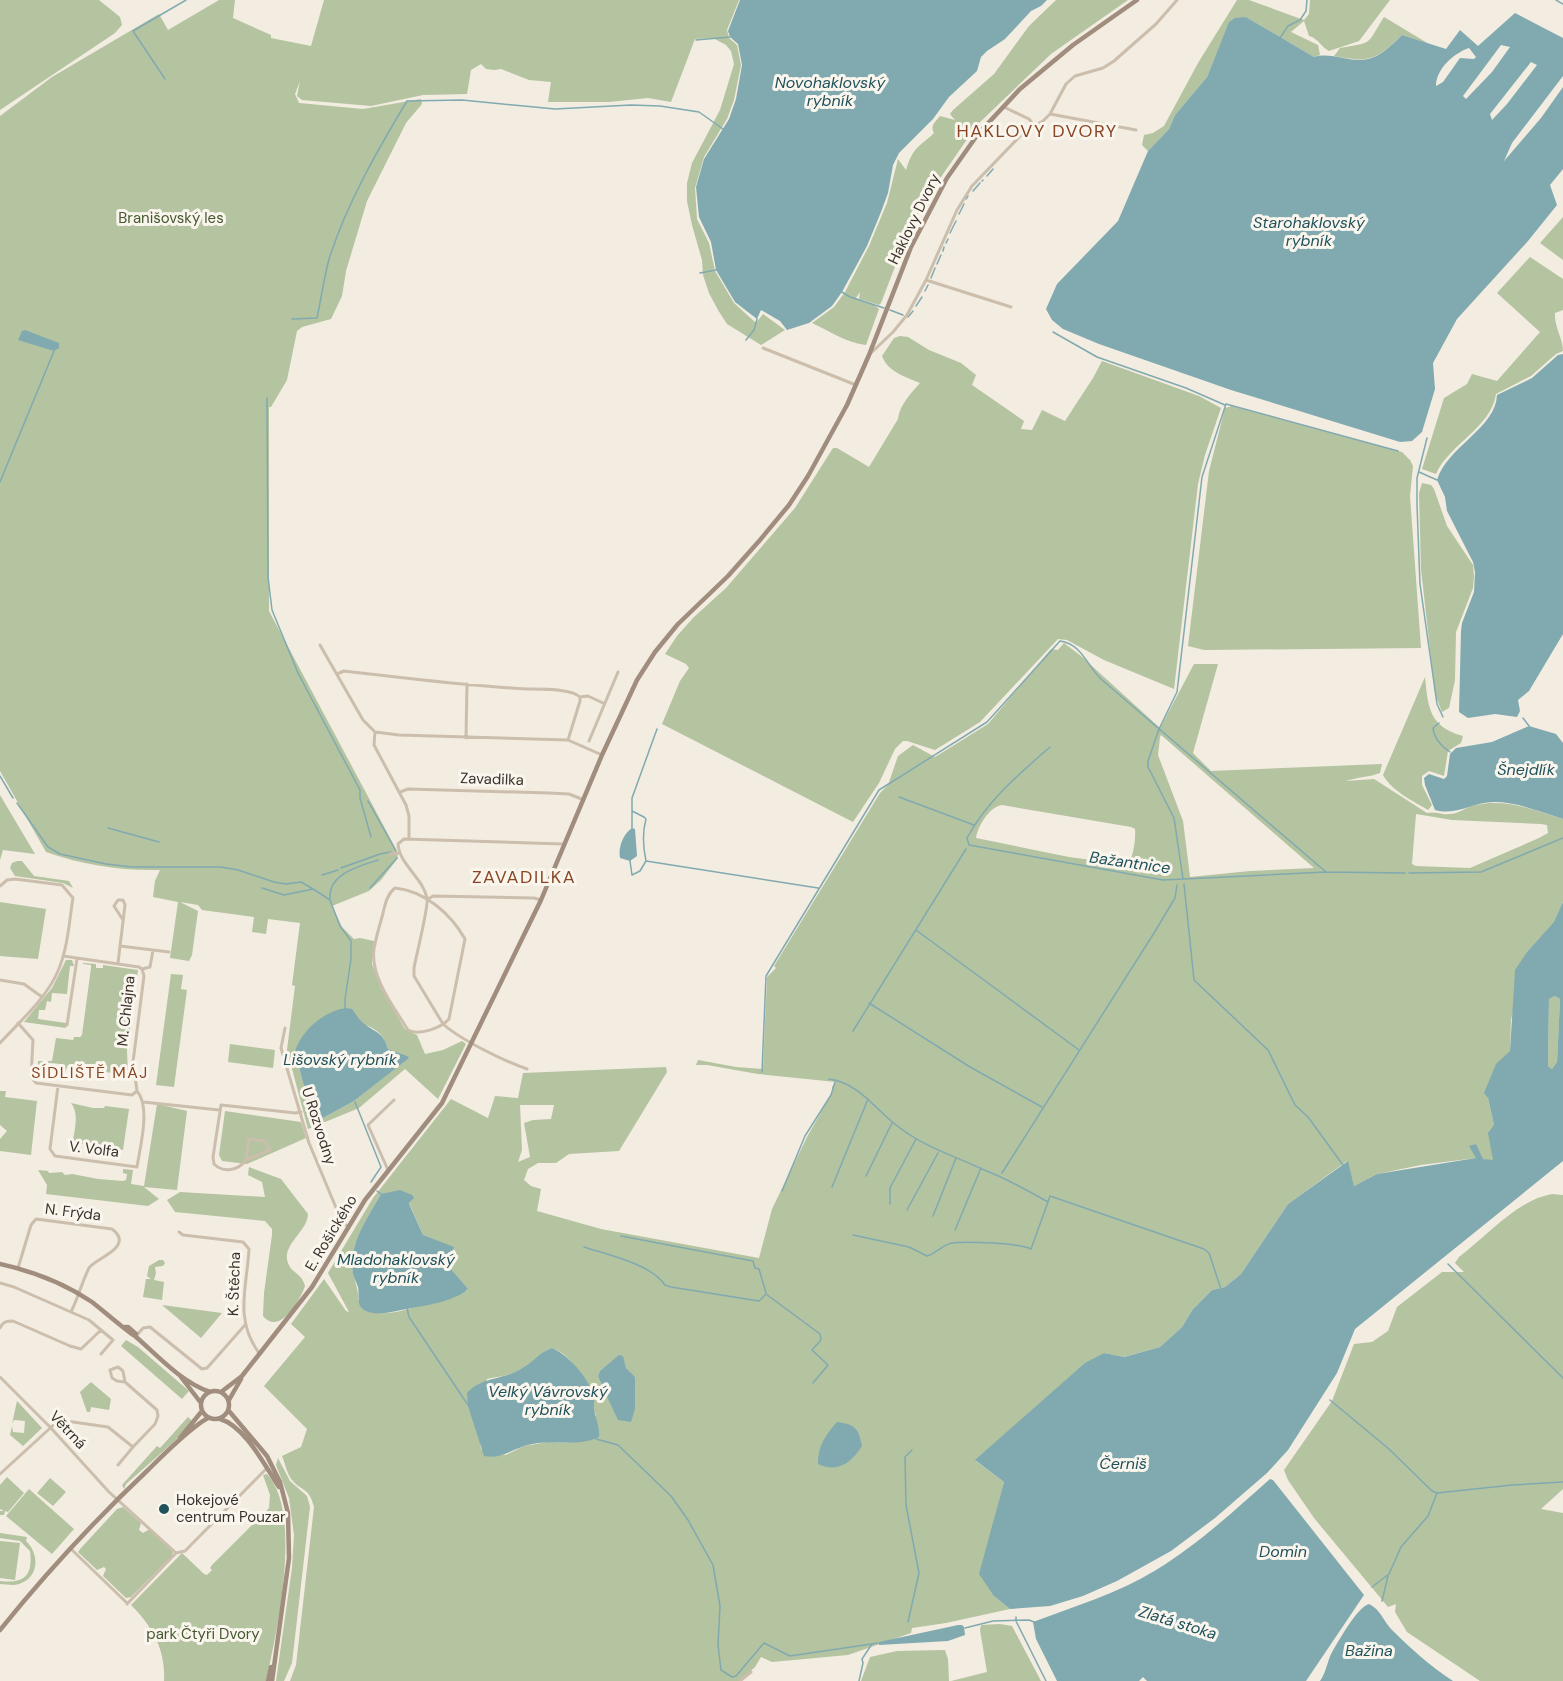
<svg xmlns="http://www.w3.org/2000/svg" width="1563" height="1681" font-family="'DM Sans',sans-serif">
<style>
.green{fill:#b4c3a0;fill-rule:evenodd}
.water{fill:#80aab0;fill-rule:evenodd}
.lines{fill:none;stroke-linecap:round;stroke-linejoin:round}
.stream{stroke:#80aab0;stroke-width:1.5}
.street{stroke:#ccbeac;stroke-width:3}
.secondary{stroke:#a08d7d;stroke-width:4.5}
.poi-dot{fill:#20525c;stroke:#faf6ee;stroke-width:2}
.labels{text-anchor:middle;stroke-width:6;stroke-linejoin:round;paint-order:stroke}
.park-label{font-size:15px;fill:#45582f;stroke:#faf6ee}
.street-label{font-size:15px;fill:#3a312b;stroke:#faf6ee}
.poi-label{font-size:15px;fill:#3a312b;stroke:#faf6ee;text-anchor:start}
.water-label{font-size:16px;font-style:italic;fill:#20525c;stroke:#faf6ee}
.neighbourhood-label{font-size:16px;letter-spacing:1.5px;fill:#894624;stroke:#faf6ee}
.quarter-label{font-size:18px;letter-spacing:1.5px;fill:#894624;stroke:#faf6ee}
</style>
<rect width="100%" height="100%" fill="#f3ece1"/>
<path class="green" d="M0 0H99L120 17 122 25 115 33 0 110Z
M219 0H235L233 18 271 35V38L311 46 324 0H739L727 30 729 38 737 45 741 65 734 100 727 119 704 157 695 188 697 219 709 243 715 271 734 303 756 323 763 314 785 330 761 345 727 324 718 310 709 293 703 275 702 260 692 225 687 201V183L692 163 720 110 734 64 731 51 726 45 713 38 695 39 671 102 648 98 609 102H548L551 82 529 80 501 69 494 70 486 69 481 64 471 70 467 94 423 95 371 106 302 100 297 96 300 81 295 94 299 103 363 109 421 99 422 104 406 123 367 201 346 271 342 296 331 319 302 327 297 331 287 380 271 407H269V611L396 849 398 858 381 880 369 891 332 906 342 927 354 939 360 938 374 941 372 964 381 988 405 1029 417 1035 425 1054 443 1050 462 1041 466 1044 438 1099 405 1069 359 1108 308 1129 287 1050 295 986 292 985 300 923 268 919 266 934 252 932 254 917 202 910 198 905 180 902 198 911 192 955 189 961 170 958 178 902 153 897 155 881 160 870C121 871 83 865 46 852L0 771V116L52 77 159 14 168 30ZM318 1021C343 1022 380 1017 388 1049L408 1058 354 1101 323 1118 319 1117 303 1083 295 1051 306 1034Z
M1056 0H1128L1051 54 979 123 974 125 968 138 941 177 926 206 919 212 898 259 881 303 879 305 859 299 860 292 856 298 874 305 879 309 866 345C846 343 830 331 812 323L834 307 845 292 869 246 887 203 898 159 906 170C913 147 918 148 934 133 930 126 935 122 940 116L955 120 950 114 953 110 994 74 1029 26Z
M1237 0H1249L1304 20 1309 14 1310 0H1390L1359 41 1329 51C1321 47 1318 38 1309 36L1304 21 1291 32 1318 45 1320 55 1314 57 1246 17 1229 23 1207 77 1175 115 1169 129 1148 151 1142 145 1144 135 1153 133 1164 126 1198 63Z
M1384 17 1429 44 1402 35C1375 60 1371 63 1334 56L1340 48C1375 42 1366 45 1384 17Z
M1563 217V260L1540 243Z
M1530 257 1563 279V310L1555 313C1554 327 1563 338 1563 351L1556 354 1531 376 1496 394C1491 428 1449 444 1436 474L1422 469 1444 398 1467 384 1472 374 1497 381 1540 332 1497 293Z
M900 336 908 337 929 350 961 363 976 375 972 385 1024 421 1021 429 1032 430 1042 410 1065 421 1093 378 1102 361 1199 396 1221 408 1205 455 1198 484 1174 689 1104 660 1067 640 1058 639 980 722 935 750 907 741H903L895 749 879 783 853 822 662 724 680 681 689 668 686 664 665 654 677 636 694 617 726 588 795 508 833 448H837L869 467 898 419C899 406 911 393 920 383 906 377 888 372 882 356L894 338Z
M1232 406 1402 452 1410 460 1413 466 1410 496 1421 648 1204 650 1188 646 1209 471 1225 408Z
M1422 483 1431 485 1434 489 1447 526 1473 565 1474 576 1473 588 1456 632 1455 680 1449 708 1442 712 1435 694 1421 569 1419 493Z
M1064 643 1081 656 1160 728 1194 664H1218L1193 753 1211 771 1382 764 1380 773C1370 777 1357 777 1346 781L1374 779 1427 813C1435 811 1441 815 1450 814 1459 814 1467 806 1476 805 1506 798 1535 810 1563 819V902L1555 922 1527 952 1511 1020 1510 1052 1506 1055 1488 1098 1494 1125 1493 1161 1476 1158 1421 1165 1377 1174 1354 1186 1347 1161 1288 1204 1241 1274 1225 1287 1212 1290 1193 1309 1182 1327 1160 1347 1123 1357 1104 1353 976 1461 1004 1482 993 1524 994 1596 1010 1609 946 1623 912 1628 911 1633 848 1655 772 1662 761 1657 755 1667 740 1681H290L296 1665 314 1507C309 1487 302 1492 292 1480 287 1474 285 1463 282 1456L301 1447 307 1429 264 1386 305 1337 291 1324 324 1279 346 1311 349 1312 328 1273 373 1198 451 1099 488 1118 495 1096 518 1098 523 1073 666 1067 667 1072 619 1151 569 1154 556 1163H538L528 1169 524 1180 531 1186 541 1189 537 1211 601 1229 759 1258 772 1209 807 1137 833 1091 832 1087 836 1082 758 1074 707 1065H696L698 1060 736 1067 763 1069 767 977 776 968 774 966 880 793 888 785 898 756 913 745 935 757 988 724 1051 649 1058 650ZM1161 735 1314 868 1250 871 1190 877 1183 821 1158 755 1160 737ZM1002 805 1131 827 1135 829C1136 841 1133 854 1129 865L1069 857 976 838C978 826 989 807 1002 805ZM1416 814 1452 820 1541 824 1547 825 1548 833 1539 838 1470 868 1416 866 1412 864ZM520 1105H554L551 1119 533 1120 524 1123 530 1157 518 1162 522 1150ZM381 1194 413 1198 409 1203 423 1235 455 1250 450 1259V1268L468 1290C449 1296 397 1316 379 1313 372 1312 364 1304 358 1300 359 1290 355 1283 353 1273 348 1244 368 1218 381 1194ZM552 1348C584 1361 580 1389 596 1415L567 1443 548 1442 524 1446 506 1455 481 1449 479 1435 487 1379C500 1376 514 1375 525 1367 536 1360 538 1353 552 1348ZM619 1356 629 1373 635 1377V1409L612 1406 598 1376 600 1371Z
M1425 677C1428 707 1429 727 1463 736L1461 743 1448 751 1444 776 1429 771 1422 776V785L1432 805 1428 810C1413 801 1392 791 1383 775Z
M0 795 35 854 3 850 0 860Z
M17 861H22L34 876 69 881 73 888 63 883 15 876 10 868 12 863Z
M0 902 46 909 38 959 0 956Z
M66 960H72L74 966H70L67 994 52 993 51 1002 47 1001 45 1010H39L38 1019 66 1023V1028L24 1022 52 988Z
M83 963 96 964V968H103V965L138 970 127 1050 128 1075 68 1067V1065L65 1072 60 1071V1064L42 1062 41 1065H38V1061H52L56 1038 73 1040 74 1037H80L82 1035 91 968V965L83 964Z
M171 974 183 975 181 989 187 990 174 1087 156 1085Z
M1555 996 1560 999 1557 1062 1552 1069 1548 1066 1549 999Z
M230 1044 275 1050 273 1068 228 1062Z
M0 1091H6L5 1097 37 1101 31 1155 0 1151V1139L7 1131 0 1125Z
M71 1103 93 1108H104L105 1106 129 1109 123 1150 76 1143 73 1140C75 1128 79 1113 71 1103Z
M157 1104 187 1111 177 1190 144 1187 159 1199 148 1206 46 1194 47 1185 38 1170 48 1171 49 1173 62 1172 65 1175 72 1174 98 1179 123 1181 126 1180 127 1174 123 1173V1169L133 1170 131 1184 144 1186Z
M225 1111 301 1122 306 1138 247 1164 222 1161 219 1155Z
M249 1167 281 1179 308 1214C308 1231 281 1245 288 1263 291 1273 302 1273 305 1286 300 1301 279 1336 263 1316L264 1293 272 1235V1229L265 1221 175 1212 167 1200 180 1192 265 1197 262 1182 248 1175Z
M1552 1194 1563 1195V1489L1541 1509 1563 1513V1681H1480L1407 1632 1395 1612 1396 1604 1388 1607 1314 1518 1288 1480 1284 1470 1332 1401 1354 1344 1372 1342 1388 1331 1397 1307 1442 1272H1464L1455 1263 1459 1257C1487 1236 1517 1200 1552 1194Z
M159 1260H163L165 1263 163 1266 155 1267 156 1273 154 1280 164 1282 162 1300 143 1297 146 1279H151L147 1276 149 1266Z
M162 1305 222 1313 201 1338Z
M126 1340 138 1347 189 1391 182 1399 121 1346Z
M91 1382 111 1399 109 1410 91 1407 90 1412H87L80 1392Z
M17 1401 42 1428 23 1446 10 1435 12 1426 13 1432 24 1433 25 1421 14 1420 12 1424Z
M188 1417 192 1421 176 1440 126 1484 124 1489 122 1485 157 1446 160 1448Z
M278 1458 290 1481 307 1496 310 1507 292 1663 284 1681H276L292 1568 294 1535 289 1498 276 1465Z
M267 1474C303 1513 277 1632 266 1681H164C166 1650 152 1626 131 1605L182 1553 204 1574 207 1575 212 1570 210 1568 212 1565 269 1508 270 1495 263 1475Z
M7 1477 24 1493 8 1512 5 1511 4 1515H0V1511H4L0 1509V1485Z
M50 1478 66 1492 53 1506 37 1493Z
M29 1489 74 1529 52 1554 6 1516Z
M123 1507 141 1523 139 1530 143 1533 148 1530 151 1531 173 1552 172 1556 131 1597 126 1598 103 1576 106 1569 104 1567 97 1570 78 1552 81 1548 117 1509Z
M0 1533 27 1537 26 1541C40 1554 39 1578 19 1584 13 1586 7 1584 0 1584V1581C25 1584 33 1575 30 1551L20 1541 0 1538Z
M0 1541 20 1543 15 1580 0 1578Z
M1000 1624 1012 1626 1041 1681H951L987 1672 980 1630 981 1625Z
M945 1650 948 1659 949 1681H861L870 1657 897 1651Z"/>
<path class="water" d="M740 0H1047L1041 6 1031 11 1005 39 987 51 981 57 977 71 949 97 933 119 899 153 893 165 888 193 881 212 867 246 842 292 832 306 809 323 787 330 780 321 761 310 757 319 735 302 716 270 711 242 699 217 696 187 704 159 729 119 736 99 742 65 738 44 730 37 728 31Z
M1515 13 1563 38V76L1512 143 1504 161 1541 118 1563 87V169L1550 185 1557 205 1528 241 1457 319 1433 363 1435 389 1422 432 1412 441 1400 442 1231 390 1099 344 1063 329 1052 320 1046 309 1057 284 1118 221 1148 151 1169 129 1175 115 1207 77 1229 22 1235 18 1246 17 1314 57C1324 54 1333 56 1343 58 1373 64 1381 55 1402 35L1446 49 1460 30 1478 46ZM1501 45 1510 47 1492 72 1466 99 1463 96ZM1469 48 1476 57 1474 59 1460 58 1443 82 1436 86C1436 69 1454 53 1469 48ZM1531 62 1537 65 1507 104 1492 120 1490 114Z
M25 330 59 343V348L54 351 18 340 22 331Z
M1563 354V634L1529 691 1518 700 1520 711 1517 717 1495 714 1468 718 1459 712 1461 631 1462 623 1474 592 1475 572 1473 562 1447 511 1445 497 1437 480C1447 447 1496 428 1497 395L1532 378 1558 355Z
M1529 726 1556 734 1563 743V819C1540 812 1518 802 1494 802 1472 802 1458 816 1435 810L1425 785 1424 778 1429 774 1444 779 1447 776 1450 754 1456 748 1492 742Z
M632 828 635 829 637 856 630 861 620 858C618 848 623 834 632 828Z
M1563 902V1161L1355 1329 1337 1373 1288 1450 1267 1473 1215 1518 1171 1551 1117 1581 1083 1596 1050 1606 1010 1609 994 1596 979 1574 1004 1482 975 1460 1085 1363 1104 1353 1124 1357 1160 1347 1182 1327 1193 1309 1212 1290 1225 1287 1241 1274 1288 1204 1348 1161 1354 1186 1377 1174 1476 1158 1469 1146 1476 1144 1483 1159 1493 1160 1488 1133 1494 1125 1488 1098 1484 1093 1496 1064 1510 1051 1515 970 1527 952 1554 922ZM1555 996 1560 999 1557 1062 1552 1069 1548 1066 1549 999Z
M346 1008 352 1009C355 1013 358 1018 361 1021 372 1032 383 1030 388 1049L407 1056 409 1058 354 1101 323 1118 319 1117 303 1083 295 1051C302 1030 324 1011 346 1008Z
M400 1190 412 1195 414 1198 409 1203 410 1206 423 1235 454 1247 450 1268 468 1289C455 1301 428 1305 412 1308 398 1310 379 1317 366 1311 355 1306 360 1296 358 1287 357 1283 354 1279 353 1274 348 1244 367 1219 381 1194Z
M552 1348C569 1355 591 1380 594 1399 595 1402 593 1405 594 1409 595 1418 600 1426 599 1437 576 1448 549 1438 524 1446 510 1451 500 1459 484 1456L468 1406 467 1393C482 1376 506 1380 524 1367 536 1360 538 1353 552 1348Z
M619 1355 623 1356 626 1368 635 1377V1409L631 1422 618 1420C611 1405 604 1391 598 1376L600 1371Z
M837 1422C855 1424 859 1429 862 1446 851 1463 838 1473 818 1464 818 1445 825 1436 837 1422Z
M1270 1479 1273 1480 1364 1595 1306 1681H1147L1143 1677 1139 1681H1057L1036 1639 1033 1622C1075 1606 1117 1594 1156 1570 1197 1545 1234 1511 1270 1479Z
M1369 1604C1380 1609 1383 1620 1391 1629 1410 1648 1430 1666 1453 1681H1320C1326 1672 1327 1663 1331 1654 1338 1642 1357 1607 1369 1604Z
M958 1625H962L964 1627 965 1635 948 1641 879 1645V1642Z"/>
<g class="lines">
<path class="stream" d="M1556 0 1563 4
M1280 38 1288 26 1300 20 1306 11 1307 0
M696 40 730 37
M165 79 133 31 186 0
M987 176 993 169
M982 181 983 180
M973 191 980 183
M966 199 968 196
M959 214 964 204
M950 233 956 221
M946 243 948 239
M943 251 944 247
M937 264 941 255
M700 273 716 270
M931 278 935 268
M925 291 928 285
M842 292 850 297 884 308
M916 306 922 297
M890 310 903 315
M908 317 913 311
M292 319 317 318C321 299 324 278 329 259 347 203 377 151 407 101L462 100 555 109 631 105 660 106 699 112 723 129
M1053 332 1097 357 1186 388 1225 405
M746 340 754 330 757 319
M267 398 268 577 272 610 298 673 360 790V798L371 837
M1427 438 1417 478V505L1420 584 1437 704 1443 717
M1419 472 1437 480
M0 482 54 351
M1523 718 1529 726
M1439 723 1433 728C1434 739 1441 746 1450 752
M657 729 632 798V811L644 817 646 819C642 833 643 847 646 861L818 888
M1050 747C1019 774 987 801 967 838L969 845 1163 880 1326 872
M0 776 13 798
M899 797 974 825
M368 801 396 851
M17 803 48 847 60 854 106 864 132 867H221L238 870 274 882 286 884 301 882 313 889 330 900 340 926 351 941V959L345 999V1008
M632 812V828
M108 828 159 842
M630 861 632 875 640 871 646 861
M341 868 380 854 391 852
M1409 873 1481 872 1563 838
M322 875 338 870
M1183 879 1174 818 1148 767V761L1159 729 1177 692 1202 477 1226 404 1398 451
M1184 884 1194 980 1268 1050 1295 1105 1308 1117 1343 1165
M262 888 284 895 313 889
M370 888 397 858
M330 899C328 874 359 866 378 860
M916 930 1079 1050
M869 1003 970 1067 1042 1107
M853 1031 966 849
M762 1072 766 976 879 790 987 722 1060 641C1082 644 1087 666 1101 679L1326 872 1405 873
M829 1079C860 1083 876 1111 900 1128 925 1147 954 1156 982 1169 1005 1178 1027 1190 1048 1202L1050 1196 1204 1249 1209 1253 1221 1289
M355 1102 381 1167 371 1182
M1002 1173 1154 933 1175 898 1177 885
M866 1176 892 1123
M832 1187 868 1099
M377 1191 382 1195
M782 1191 805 1136 831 1095 835 1082
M890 1204V1188L916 1139
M907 1210 938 1153
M933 1216 956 1158
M955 1230 981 1168
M853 1235 909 1247 927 1256C936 1253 944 1244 952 1243 965 1241 1021 1243 1031 1249L1048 1202
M621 1236 753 1261 755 1268 759 1269 766 1293
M584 1247C608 1255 651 1264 665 1285L671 1287 759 1301 766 1294 820 1334 821 1340 812 1350 828 1365 813 1383
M1448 1264 1563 1378
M407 1308 409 1317 468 1405
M1330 1400 1389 1449 1432 1491 1437 1493 1512 1485 1563 1482
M596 1439 618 1445 671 1496 688 1520 713 1565 720 1606 718 1645 721 1670 732 1677 736 1676 764 1643 790 1656 878 1643
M1372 1587 1389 1574 1401 1547 1428 1516 1437 1493
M1382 1601 1388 1576
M1016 1617V1621L1046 1681
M908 1622 919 1573 906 1505 905 1457 912 1450
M965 1628 993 1621 1029 1620 1034 1622
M859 1681 863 1663 862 1659 872 1644"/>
<path class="street" d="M1004 107 1029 119 1035 127
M1050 114 1136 130
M926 280 1011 307
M763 348 856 385
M870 354 893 332 907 315 926 280 957 210 972 186 1025 131 1043 121 1050 114 1066 84 1075 76 1103 68 1114 61 1156 24 1177 0
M320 645 363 720 375 732 399 735 568 740 602 755
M337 674 344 671C405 678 466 686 527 689 540 689 571 688 580 697V701L568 740
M580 697 588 696 603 703
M375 732 374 745 406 805 409 816V838
M466 738 467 684
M589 741 618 672
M400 792 408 789 549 793 569 794 584 800
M390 854 399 853
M0 886 7 880 15 879 62 885 73 898C69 922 68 948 58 971 46 999 20 1021 0 1043
M395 888C425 891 451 914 465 939L449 1019C441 1028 419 1036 408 1030 394 1007 370 977 374 949 376 938 379 927 382 917 385 906 386 895 395 888Z
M428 899 433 896 534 898 541 900
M120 946 169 952
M63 956 139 967 142 969 150 967 153 950
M118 963 125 905 123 900H118L114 906 123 920
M0 980 24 984 42 997
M18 1023 33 1040 31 1077 36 1083 132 1095 137 1091
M67 1025 77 959
M285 1028 281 1048 309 1143 342 1222 349 1227
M527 1069C504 1061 461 1040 443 1024L414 976V968C416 956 429 906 427 898 423 878 399 864 398 844L404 839 563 844
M58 1086 50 1149 55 1156 137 1167C140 1147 151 1107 137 1091
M137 1091 133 1062 144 976 142 969
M143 1102 219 1110
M249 1139 265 1141 270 1150 246 1160Z
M246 1160C238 1171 223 1173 214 1164L213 1157 221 1105 295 1113 301 1112
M388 1170 368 1125 394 1100
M179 1232 183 1235 243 1242 249 1249C247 1287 234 1319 259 1353
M18 1268 31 1225 36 1219 112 1229C136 1247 94 1259 89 1268 82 1282 78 1298 71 1312
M0 1283 14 1287 89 1320 113 1340 101 1354
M0 1328C3 1322 6 1321 13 1321L70 1346 81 1349 101 1330
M137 1335 143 1328 150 1327 202 1369 207 1368 245 1325
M0 1377 50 1427 109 1492 176 1553
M118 1465 133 1447
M0 1474 59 1420 108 1427 133 1447 155 1424 158 1416 157 1410 125 1382 117 1381 112 1378 110 1370 118 1367 123 1371 125 1382
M70 1548 127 1603
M176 1553 185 1551 267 1468
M127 1604 176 1553
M740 1681 751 1672"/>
<path class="secondary" d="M0 1264C32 1271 64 1283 92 1302 100 1308 131 1335 135 1336
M125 1327H128L136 1334 135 1336C158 1356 181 1382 210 1392
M181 1377 201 1403
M201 1405a14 14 0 1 1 28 0a14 14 0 1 1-28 0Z
M221 1392 242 1376 312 1287 365 1200 442 1103 541 900 602 755 637 680 655 652 678 624 728 576 760 540 789 505 808 476 847 405 869 355 911 247 947 178 978 134 1020 89 1073 45 1137 0
M229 1400 241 1379
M229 1411 267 1456 280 1482 288 1513 289 1558 272 1681
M220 1419C245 1426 265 1466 279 1487
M180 1438 202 1411
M0 1630C46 1573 96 1519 149 1469 164 1454 191 1427 208 1418
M268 1681 271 1667"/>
</g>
<circle class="poi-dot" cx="164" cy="1509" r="6"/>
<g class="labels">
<g class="park-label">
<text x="171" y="223">Branišovský les</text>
<text x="203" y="1639">park Čtyři Dvory</text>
</g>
<g class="street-label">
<text transform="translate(914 219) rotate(-64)" y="5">Haklovy Dvory</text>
<text transform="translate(492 779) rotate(2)" y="5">Zavadilka</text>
<text transform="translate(126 1011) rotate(-84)" y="5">M. Chlajna</text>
<text transform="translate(319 1126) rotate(72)" y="5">U Rozvodny</text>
<text transform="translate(94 1149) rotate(7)" y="5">V. Volfa</text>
<text transform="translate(73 1212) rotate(7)" y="5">N. Frýda</text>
<text transform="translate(331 1233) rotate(-59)" y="5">E. Rošického</text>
<text transform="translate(234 1284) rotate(-88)" y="5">K. Štěcha</text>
<text transform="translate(68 1430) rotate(47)" y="5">Větrná</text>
</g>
<g class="poi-label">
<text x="176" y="1505">Hokejové<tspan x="176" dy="17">centrum Pouzar</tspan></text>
</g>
<g class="water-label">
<text x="830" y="88">Novohaklovský<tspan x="830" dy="18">rybník</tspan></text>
<text x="1309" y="228">Starohaklovský<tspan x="1309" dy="18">rybník</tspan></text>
<text x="1526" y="775">Šnejdlík</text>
<text transform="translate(1130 862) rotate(8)" y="6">Bažantnice</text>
<text x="340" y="1065">Lišovský rybník</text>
<text x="396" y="1265">Mladohaklovský<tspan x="396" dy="18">rybník</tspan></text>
<text x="548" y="1397">Velký Vávrovský<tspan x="548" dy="18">rybník</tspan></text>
<text x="1123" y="1469">Černiš</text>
<text x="1283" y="1557">Domin</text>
<text transform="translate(1178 1622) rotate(17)" y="6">Zlatá stoka</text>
<text x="1369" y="1656">Bažina</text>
</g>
<g class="neighbourhood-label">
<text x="90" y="1078">SÍDLIŠTĚ MÁJ</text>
</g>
<g class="quarter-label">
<text x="1037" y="137">HAKLOVY DVORY</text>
<text x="524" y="883">ZAVADILKA</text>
</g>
</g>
</svg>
